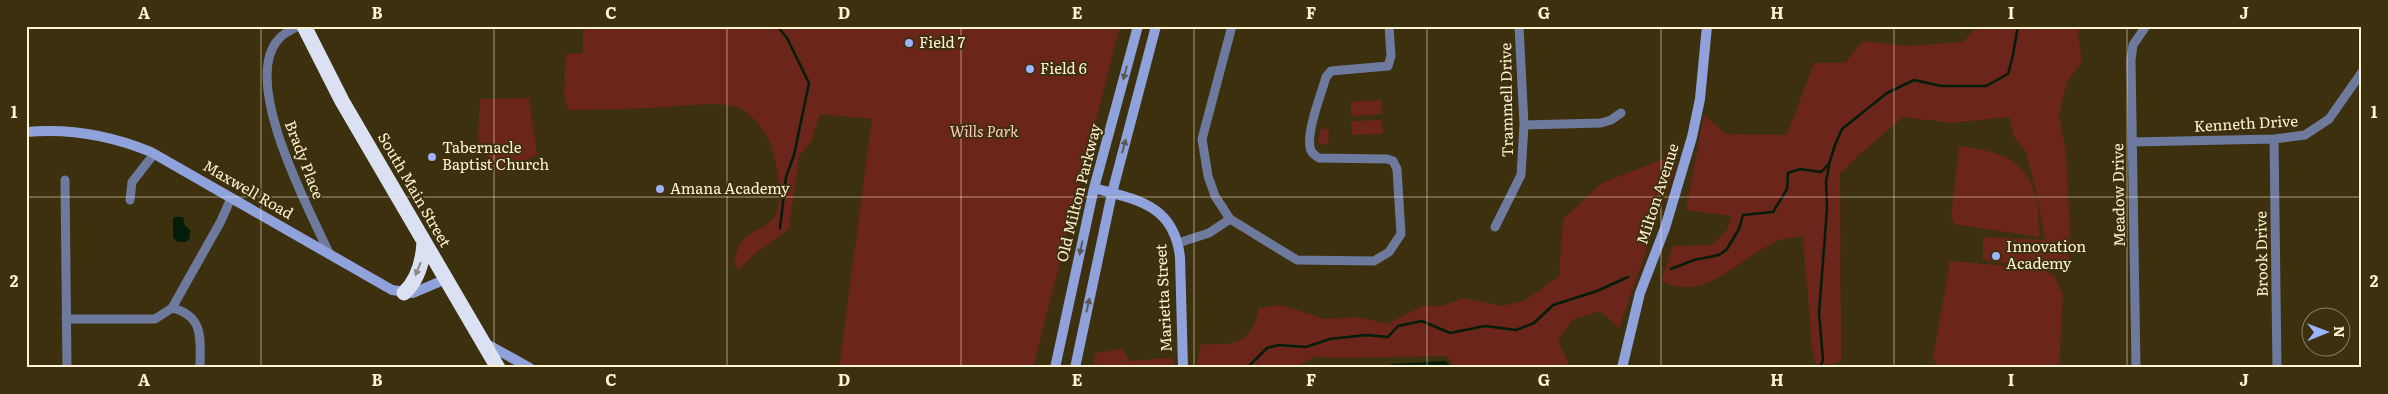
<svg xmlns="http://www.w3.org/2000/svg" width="2388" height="394" font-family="Literata,serif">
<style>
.green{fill:#6b251b}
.water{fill:#031d0a}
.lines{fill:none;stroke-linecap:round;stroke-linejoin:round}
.stream{stroke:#031d0a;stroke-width:2.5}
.street{stroke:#6e7a9d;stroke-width:9}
.secondary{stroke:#90a2db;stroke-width:10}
.highway{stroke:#dae1f2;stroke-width:15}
.oneway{fill:#595856}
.oneway2{fill:#8b8880}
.grid{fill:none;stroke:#fff3d3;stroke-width:1;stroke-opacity:0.55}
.poi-dot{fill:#9db4fd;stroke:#3c300e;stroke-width:2}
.labels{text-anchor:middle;stroke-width:4;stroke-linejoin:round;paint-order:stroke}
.poi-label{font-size:15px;fill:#fff3d3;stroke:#3c300e;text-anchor:start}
.street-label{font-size:15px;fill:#fff3d3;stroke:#3c300e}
.park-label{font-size:15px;font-style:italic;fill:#fec9c0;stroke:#3c300e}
.neatline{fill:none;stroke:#fff3d3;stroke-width:2}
.grid-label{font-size:16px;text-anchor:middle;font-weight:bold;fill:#fff3d3}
</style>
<rect width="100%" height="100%" fill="#3c300e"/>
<path class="green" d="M583 26H1120L1033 368H839L872 119 820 114 811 142 799 156 789 229 757 252 739 269 734 265C739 223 765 237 777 212 782 199 778 172 775 159 771 139 758 118 739 108 725 101 683 106 667 107 634 109 601 109 568 110L564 95 566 54 583 53Z
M1978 26H2080L2078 32 2082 62 2067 82 2059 115 2066 153 2070 235 2068 272 1983 260V237L2045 240 2038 199 2039 237 1954 224 1951 217 1959 146C1985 150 2013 153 2028 178 2032 184 2034 193 2038 199L2026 152 2015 139 2009 117 1951 123 1903 117 1860 154 1840 174 1841 360 1835 364 1816 365 1812 348 1803 236C1796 237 1787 238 1780 240 1742 254 1706 305 1661 281L1673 246 1712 245 1727 230 1731 216 1686 210 1704 115 1726 134 1787 135 1814 63H1845L1863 41 1906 46 1963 42Z
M529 98 537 155 497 173 478 140 480 99Z
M1382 100V114L1351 116V102Z
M1382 120 1383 134 1352 135 1351 121Z
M1321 128 1329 130 1328 145 1320 144 1318 141Z
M1677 141 1676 166 1619 328 1600 311 1572 320 1558 340 1570 368H1455L1447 356 1329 358 1316 356 1294 368H1196L1201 344C1235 345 1251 345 1259 308L1281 305 1325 319 1358 317 1387 324 1423 306H1441L1464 298 1502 306 1524 301 1559 276 1563 219 1602 183 1663 159Z
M1950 261 2040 269 2054 275 2063 295 2059 368H1937L1933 357Z
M1123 349 1129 361 1169 358 1174 360V368H1092L1096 353Z"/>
<path class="water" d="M175 217H183L185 226 190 230V238L186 242H178L173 238V219Z
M1445 361 1453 368H1387L1391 364Z"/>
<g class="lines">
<path class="stream" d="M777 26 787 38 809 83 794 155 786 177 780 228
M1671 269 1694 260 1719 255 1727 249 1739 229 1743 215 1773 212 1787 189 1788 173 1800 169 1821 172 1829 164 1835 145 1842 129 1887 93 1914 80 1941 86H1986L2008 74 2013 55 2018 26
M1101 366 1108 368
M1236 368 1248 367 1267 348 1279 345 1306 347 1330 339 1366 335 1388 337 1398 326 1422 321 1450 333 1485 326 1516 330 1534 323 1553 305 1597 291 1628 277
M1820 368 1823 360 1819 313 1827 209 1826 181 1829 166"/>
<path class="street" d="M299 26C290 30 282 34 277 41 242 85 309 209 329 253
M1232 26 1202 139 1208 176 1215 196 1230 219 1297 260 1374 261 1389 252 1401 234 1397 169 1393 161 1387 159 1319 158C1314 155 1310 152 1310 147 1307 129 1321 95 1326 77L1331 71 1388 66 1391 56 1389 26
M1524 125 1601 123 1611 120 1621 113
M2274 139 2277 368
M2132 142 2274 139 2305 135 2329 119 2362 72
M65 180 67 368
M130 200 132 182 154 154
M1495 227 1521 175 1524 125 1519 26
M1178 243 1209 233 1230 219
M66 319H155L172 308
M200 368C200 340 205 316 172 308L221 221 231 198
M2136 368 2131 60 2133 45 2146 26"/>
<path class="secondary" d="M26 132C70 128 110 135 151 152L392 290 413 293 446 279
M1094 188C1138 200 1174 205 1180 257L1183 368
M485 343 530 368
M1055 368 1094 188 1138 26
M1075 368 1112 193 1156 26
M1622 368 1640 293 1665 228 1692 137 1700 99 1707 26"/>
<path class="highway" d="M304 26 342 101 498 368
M404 293C418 280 423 261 424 242"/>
</g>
<defs><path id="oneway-solid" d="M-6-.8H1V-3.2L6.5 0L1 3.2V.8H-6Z" transform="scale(1.25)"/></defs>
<g class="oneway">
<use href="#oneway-solid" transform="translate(1125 73) rotate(105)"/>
<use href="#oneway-solid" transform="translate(1124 146) rotate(-75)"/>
<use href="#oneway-solid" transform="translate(1081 248) rotate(102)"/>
<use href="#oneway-solid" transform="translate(1088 305) rotate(-78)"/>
</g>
<use class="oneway2" href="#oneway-solid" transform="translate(418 269) rotate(112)"/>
<path class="grid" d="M261 26V368M494 26V368M727 26V368M961 26V368M1194 26V368M1427 26V368M1661 26V368M1894 26V368M2127 26V368M26 197H2362"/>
<g class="poi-dot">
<circle cx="909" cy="43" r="5"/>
<circle cx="1030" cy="69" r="5"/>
<circle cx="432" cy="157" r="5"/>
<circle cx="660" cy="189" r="5"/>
<circle cx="1996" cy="256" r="5"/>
</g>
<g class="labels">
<g class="poi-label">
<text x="919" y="48">Field 7</text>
<text x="1040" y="74">Field 6</text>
<text x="442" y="153">Tabernacle<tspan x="442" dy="17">Baptist Church</tspan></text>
<text x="670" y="194">Amana Academy</text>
<text x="2006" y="252">Innovation<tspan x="2006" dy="17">Academy</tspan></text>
</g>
<g class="street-label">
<text transform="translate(1507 100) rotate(-91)" y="5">Trammell Drive</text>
<text transform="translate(2246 124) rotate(-3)" y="5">Kenneth Drive</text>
<text transform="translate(304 160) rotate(69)" y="5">Brady Place</text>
<text transform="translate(248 190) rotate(30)" y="5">Maxwell Road</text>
<text transform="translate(414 190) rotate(60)" y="5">South Main Street</text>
<text transform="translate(1079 193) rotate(-76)" y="5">Old Milton Parkway</text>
<text transform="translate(1658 194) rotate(-72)" y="5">Milton Avenue</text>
<text transform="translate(2119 195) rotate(-91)" y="5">Meadow Drive</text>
<text transform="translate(2262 254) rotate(-91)" y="5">Brook Drive</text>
<text transform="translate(1164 298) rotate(-93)" y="5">Marietta Street</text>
</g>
<g class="park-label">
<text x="984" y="137">Wills Park</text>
</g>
</g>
<rect width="2388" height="394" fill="none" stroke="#3c300e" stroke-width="55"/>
<g transform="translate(2326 332) rotate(89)"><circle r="24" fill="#3c300e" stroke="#8a7e5d"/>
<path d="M0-4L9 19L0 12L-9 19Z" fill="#9db4fd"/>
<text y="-8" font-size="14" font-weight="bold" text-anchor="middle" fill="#fff3d3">N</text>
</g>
<rect x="28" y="28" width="2332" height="338" class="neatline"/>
<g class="grid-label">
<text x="144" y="19">A</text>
<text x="377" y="19">B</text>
<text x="611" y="19">C</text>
<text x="844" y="19">D</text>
<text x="1077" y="19">E</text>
<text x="1311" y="19">F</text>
<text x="1544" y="19">G</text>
<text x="1777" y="19">H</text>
<text x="2011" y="19">I</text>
<text x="2244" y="19">J</text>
<text x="14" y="118">1</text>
<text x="2374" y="118">1</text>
<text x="14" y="287">2</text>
<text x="2374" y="287">2</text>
<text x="144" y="386">A</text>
<text x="377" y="386">B</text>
<text x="611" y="386">C</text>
<text x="844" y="386">D</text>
<text x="1077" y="386">E</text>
<text x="1311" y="386">F</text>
<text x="1544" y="386">G</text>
<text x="1777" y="386">H</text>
<text x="2011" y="386">I</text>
<text x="2244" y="386">J</text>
</g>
</svg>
